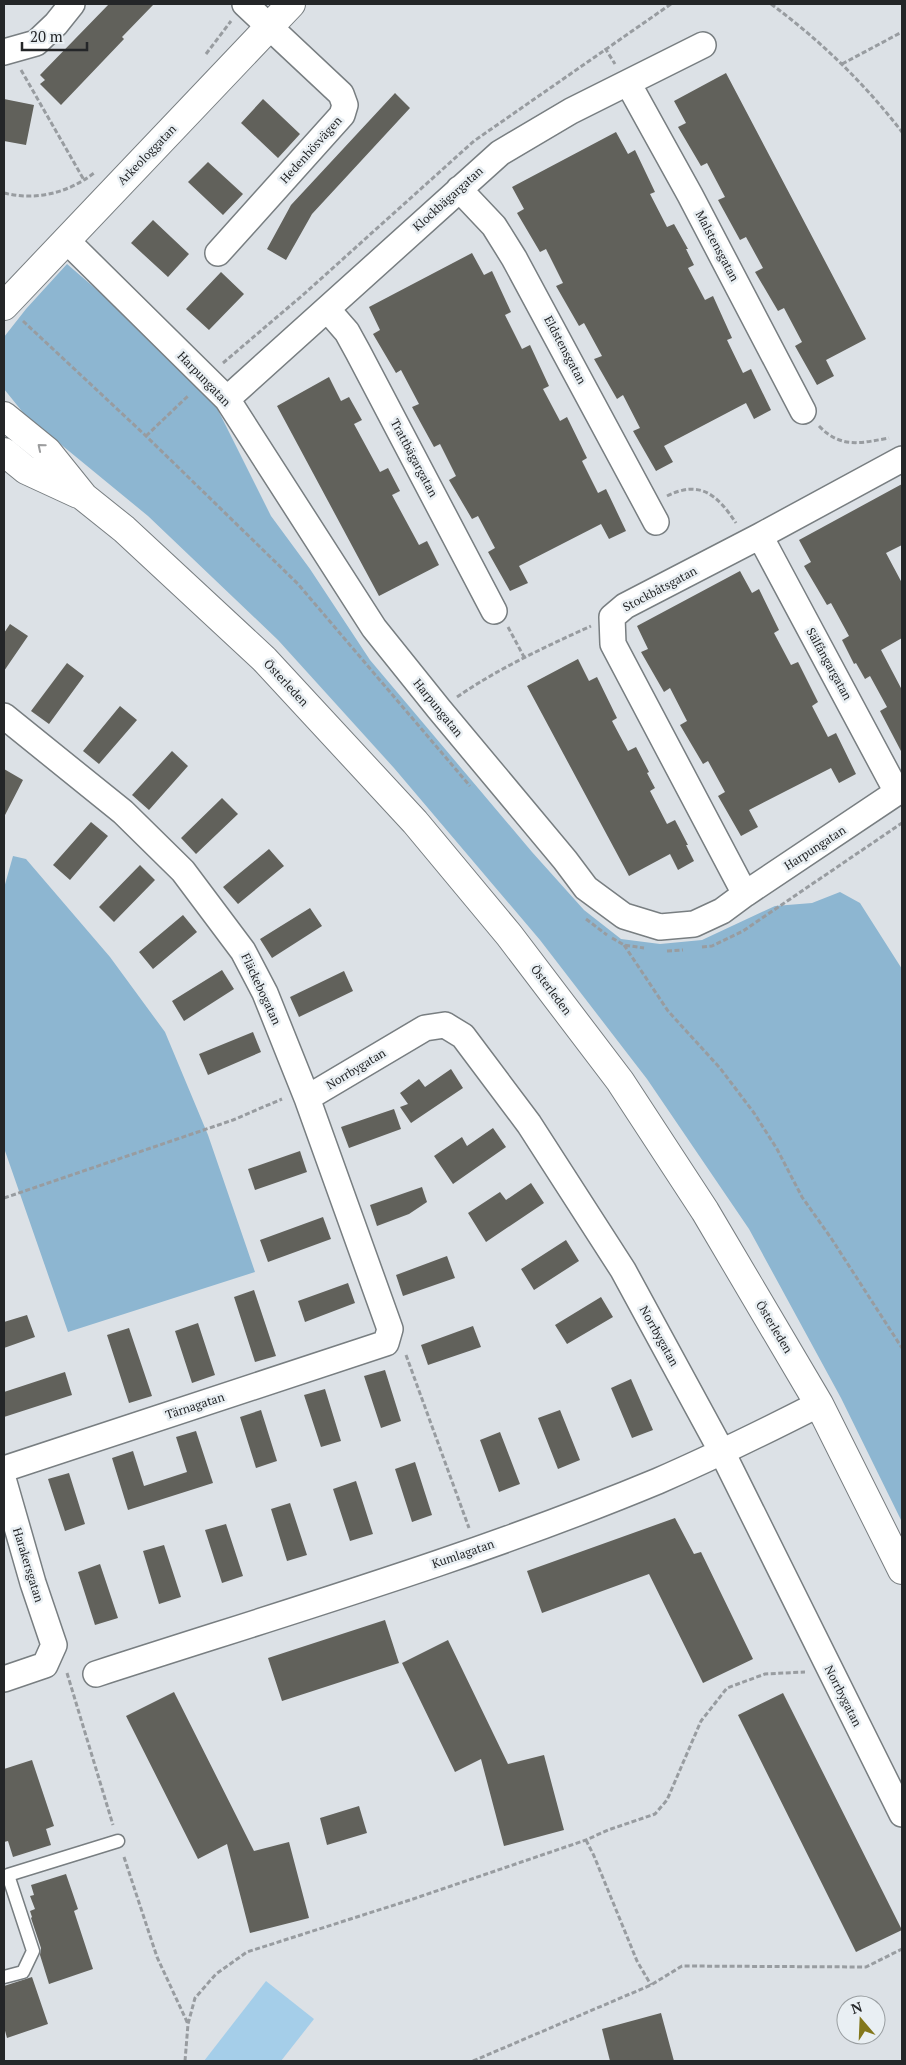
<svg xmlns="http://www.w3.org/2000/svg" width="906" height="2065" font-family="'PT Serif',serif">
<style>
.green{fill:#a5cee9}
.forest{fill:#8db6d1}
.building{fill:#61615b}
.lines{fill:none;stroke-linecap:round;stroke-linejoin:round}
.lane-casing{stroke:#787e81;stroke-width:15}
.street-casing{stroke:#787e81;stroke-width:28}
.secondary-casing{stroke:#787e81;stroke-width:30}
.path{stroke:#989ca0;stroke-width:3;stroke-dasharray:5 2.5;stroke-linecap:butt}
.lane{stroke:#fff;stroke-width:12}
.street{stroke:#fff;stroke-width:25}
.secondary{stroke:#fff;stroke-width:28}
.oneway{stroke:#9c9d9e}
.labels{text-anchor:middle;stroke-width:5;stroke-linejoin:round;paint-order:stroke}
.street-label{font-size:12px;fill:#242628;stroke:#e9eff3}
</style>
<rect width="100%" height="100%" fill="#dce1e6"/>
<path class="green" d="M266 1981 314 2019 281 2061H204Z"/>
<path class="forest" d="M67 264 140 327 214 402 271 516 310 569 370 660 532 852 584 910 621 939 660 944 702 940 775 906 812 903 840 892 860 903 902 969V1522L841 1398 749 1229 647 1079 540 940 394 768 278 640 148 516 25 415 4 389V337L26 309Z
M13 856 26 859 110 957 165 1032 208 1135 255 1272 68 1332 4 1148V888Z"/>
<path class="building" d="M109 4H154L122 37 124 39 61 105 40 84 45 80 40 75Z
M726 73 866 339 826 360 834 376 817 385 795 346 802 342 784 308 778 311 755 272 763 268 746 237 740 240 718 200 725 197 707 163 701 166 678 127 686 123 674 101Z
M395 93 410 108 312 214 286 260 267 249 291 205Z
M4 99 34 105 26 145 4 141Z
M263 99 300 134 278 158 241 123Z
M616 132 628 154 635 150 655 192 650 194 667 227 674 224 688 249H686L694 265 688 268 705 300 713 296 732 338 727 340 743 373 751 369 771 410 754 419 746 403 664 446 673 462 656 471 633 431 640 428 623 395 617 399 594 359 602 356 584 323 579 326 556 286 563 283 546 249 540 252 517 213 524 209 512 187Z
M208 162 243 194 223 215 188 182Z
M153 220 189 254 168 277 131 243Z
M472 253 484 275 492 271 511 312 505 315 522 349 530 345 549 386 543 389 560 421 567 417 587 458 582 461 598 493 606 489 626 531 609 539 601 524 519 566 528 583 510 591 488 552 495 548 478 516 472 519 449 480 456 476 440 444 434 447 412 407 419 404 401 370 396 373 373 334 380 330 369 307Z
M221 272 244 294 209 330 186 309Z
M329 377 341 401 349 397 362 420 354 424 380 472 388 468 400 491 392 495 419 545 427 541 439 565 379 596 277 406Z
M902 484V545L886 553 902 583V638L881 650 902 690V753L880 711 887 707 870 676 865 679 856 663 854 664 842 640 849 636 831 603 827 605 804 566 811 562 799 540Z
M740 571 752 593 759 589 779 630 774 633 791 665 798 662 818 702 812 706 828 737 836 733 856 774 839 783 831 768 749 810 758 827 741 836 718 796 725 792 708 761 703 764 680 725 687 721 670 688 664 692 641 652 648 649 637 626Z
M10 624 28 636 4 671V633Z
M578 659 589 681 597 677 617 718 612 721 628 751 636 747 649 772 647 773 655 788 650 791 667 824 675 820 688 845H686L694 861 678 870 670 854 629 876 527 686Z
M67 663 84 676 49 724 31 711Z
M120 706 137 720 99 764 83 751Z
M172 751 188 766 149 810 132 795Z
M4 769 23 780 4 817Z
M222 798 238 814 196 854 181 838Z
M91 822 108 836 70 880 53 865Z
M269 849 284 866 238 904 223 887Z
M140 865 155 880 114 922 99 907Z
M310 908 322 926 272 958 260 939Z
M183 915 197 932 153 969 139 952Z
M222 970 234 989 184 1021 172 1001Z
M344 971 353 991 299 1017 290 997Z
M253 1032 261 1052 208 1075 199 1054Z
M451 1069 463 1088 411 1123 400 1107 408 1104 400 1093 419 1079 425 1087Z
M394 1109 401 1129 349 1148 341 1127Z
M493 1128 506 1147 453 1184 434 1156 462 1137 467 1146Z
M300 1151 307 1172 255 1190 248 1169Z
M531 1183 544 1203 486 1242 468 1213 500 1192 506 1200Z
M422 1187 427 1202 409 1214 377 1226 370 1205Z
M323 1217 331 1239 268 1262 260 1240Z
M566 1240 579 1261 534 1290 521 1269Z
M447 1256 455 1278 403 1296 396 1275Z
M348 1283 355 1303 305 1322 298 1301Z
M254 1290 276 1356 255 1362 234 1297Z
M601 1297 613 1317 567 1344 555 1325Z
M27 1315 35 1337 4 1348V1322Z
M198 1323 215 1375 192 1383 175 1331Z
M473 1326 481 1347 428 1365 421 1345Z
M129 1328 152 1396 129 1403 107 1335Z
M385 1370 401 1421 381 1428 364 1376Z
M65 1372 72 1395 4 1417V1392Z
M631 1379 653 1430 632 1438 611 1388Z
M325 1389 341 1441 321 1447 304 1395Z
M261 1410 277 1461 256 1468 240 1417Z
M560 1410 580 1460 558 1469 538 1418Z
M196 1431 213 1483 128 1510 112 1458 133 1451 144 1486 187 1472 176 1437Z
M500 1432 520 1484 499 1492 480 1440Z
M415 1462 432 1515 412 1522 395 1469Z
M69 1473 85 1524 65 1531 48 1479Z
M356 1481 373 1534 350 1541 333 1489Z
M290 1503 307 1555 287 1561 271 1509Z
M675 1518 694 1554 701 1552 753 1659 703 1683 649 1574 542 1613 527 1571Z
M226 1524 243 1576 222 1583 205 1530Z
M164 1545 181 1597 159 1604 143 1551Z
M100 1564 118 1618 95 1625 78 1572Z
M385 1620 399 1663 282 1701 268 1658Z
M448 1640 508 1764 544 1755 564 1830 504 1846 481 1759 455 1772 402 1663Z
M174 1692 254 1851 289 1842 309 1918 250 1933 227 1844 198 1859 126 1716Z
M783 1693 902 1930 856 1952 738 1715Z
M32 1760 54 1826 46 1829 51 1845 13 1857 8 1841 4 1842V1769Z
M359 1806 367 1833 327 1845 320 1818Z
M66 1874 78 1909 74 1911 93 1969 49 1984 40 1955 41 1948 31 1918 32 1917 30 1911 35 1909 30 1896 34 1895 31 1885Z
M32 1977 48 2024 7 2038 4 2027V1986Z
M661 2013 674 2061H610L602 2029Z"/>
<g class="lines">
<g class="lane-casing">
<path id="lane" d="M4 1977 23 1972 33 1951 8 1875 118 1841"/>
</g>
<g class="street-casing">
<path id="street" d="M4 52 36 43 56 24 72 4
M628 83 690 195 803 411
M459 189 494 226 514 258 656 522
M66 240 227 399 374 628 439 709 565 860 586 888 624 916 660 927 694 924 722 911 745 894 902 789
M218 253 342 115 345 105 341 94 245 4
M327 309 347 332 358 352 494 611
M227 399 500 153 571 111 703 45
M760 536 897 792
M4 716 123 812 183 871 243 951 265 993 307 1098 390 1329 386 1343 4 1469
M745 894 613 644 612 617 625 606 760 536 902 459
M307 1098 425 1028 445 1025 463 1036 529 1124 623 1270 722 1452 902 1814
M4 1482 33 1583 54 1645 45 1665 4 1679
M96 1674C284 1613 475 1557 658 1481 713 1457 766 1431 819 1404"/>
</g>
<g class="secondary-casing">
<path id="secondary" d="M4 306 291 4
M4 416 47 451 84 497 124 529 264 659 415 822 509 935 620 1081 705 1211 819 1404 902 1570
M4 452 26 470 78 494"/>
</g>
<path class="path" d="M771 4C820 40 865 84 902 132
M605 48 615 64
M206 54 231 21
M842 64 902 32
M21 70 84 180
M4 193C36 201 68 193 94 173
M23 321 146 436 298 584 470 786
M223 363 304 294 474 141 671 4
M819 426C841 449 861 443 889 438
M146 436 189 395
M667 496C701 479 718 496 736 523
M508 627 524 657
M457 697C499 668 545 647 591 626
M586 919 607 935
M612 938 624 945 644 948
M624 945 668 1011 720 1068 754 1113 777 1149 802 1197 831 1238 902 1348
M702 947 712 946 743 931 902 823
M667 951 683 950
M4 1198 233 1120 282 1099
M406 1355 469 1528
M67 1673 113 1825
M586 1840 594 1856 637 1961 651 1985
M124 1857 157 1957 188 2024
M185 2061 188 2024 195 1998 216 1974 247 1952 410 1900 586 1840 608 1830 655 1814 667 1800 701 1721 727 1688 765 1674 805 1672
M473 2061 651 1985 682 1966 866 1967 902 1949"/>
<use href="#lane" class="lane"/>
<use href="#street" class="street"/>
<use href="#secondary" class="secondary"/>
</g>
<defs><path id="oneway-chevron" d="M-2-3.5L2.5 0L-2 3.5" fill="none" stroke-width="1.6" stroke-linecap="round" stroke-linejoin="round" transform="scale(1.25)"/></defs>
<use class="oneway" href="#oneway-chevron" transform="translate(41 447) rotate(-140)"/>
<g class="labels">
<g class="street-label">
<text transform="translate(311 150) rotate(-48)" y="4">Hedenhösvägen</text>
<text transform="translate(147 155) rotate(-46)" y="4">Arkeologgatan</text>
<text transform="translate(448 199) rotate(-42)" y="4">Klockbägargatan</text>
<text transform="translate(717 246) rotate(62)" y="4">Malstensgatan</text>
<text transform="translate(565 350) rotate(62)" y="4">Eldstensgatan</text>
<text transform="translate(204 379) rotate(46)" y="4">Harpungatan</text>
<text transform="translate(414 458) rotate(62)" y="4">Trattbägargatan</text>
<text transform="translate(660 589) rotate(-28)" y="4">Stockbåtsgatan</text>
<text transform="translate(829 664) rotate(61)" y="4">Sälfångargatan</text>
<text transform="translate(286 683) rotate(47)" y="4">Österleden</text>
<text transform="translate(438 708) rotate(51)" y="4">Harpungatan</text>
<text transform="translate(815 848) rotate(-33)" y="4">Harpungatan</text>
<text transform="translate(261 989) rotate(65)" y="4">Fläckebogatan</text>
<text transform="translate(551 990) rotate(53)" y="4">Österleden</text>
<text transform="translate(356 1069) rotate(-31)" y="4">Norrbygatan</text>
<text transform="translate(774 1327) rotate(59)" y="4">Österleden</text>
<text transform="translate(659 1336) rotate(61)" y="4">Norrbygatan</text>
<text transform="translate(195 1406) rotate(-18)" y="4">Tärnagatan</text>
<text transform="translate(463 1554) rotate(-19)" y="4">Kumlagatan</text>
<text transform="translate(28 1565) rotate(73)" y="4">Harakersgatan</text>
<text transform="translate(843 1696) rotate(63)" y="4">Norrbygatan</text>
</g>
</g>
<rect width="906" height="2065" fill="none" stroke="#242628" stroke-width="10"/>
<g transform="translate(861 2020) rotate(341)"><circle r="24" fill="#e9eff3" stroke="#9a9fa2"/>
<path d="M0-4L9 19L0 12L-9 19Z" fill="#83771b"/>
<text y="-8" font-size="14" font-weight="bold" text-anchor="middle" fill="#242628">N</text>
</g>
<path d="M22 42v8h65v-8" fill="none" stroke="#242628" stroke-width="2.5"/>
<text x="30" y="42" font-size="15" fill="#242628" stroke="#e9eff3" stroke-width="4" paint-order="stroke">20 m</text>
</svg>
